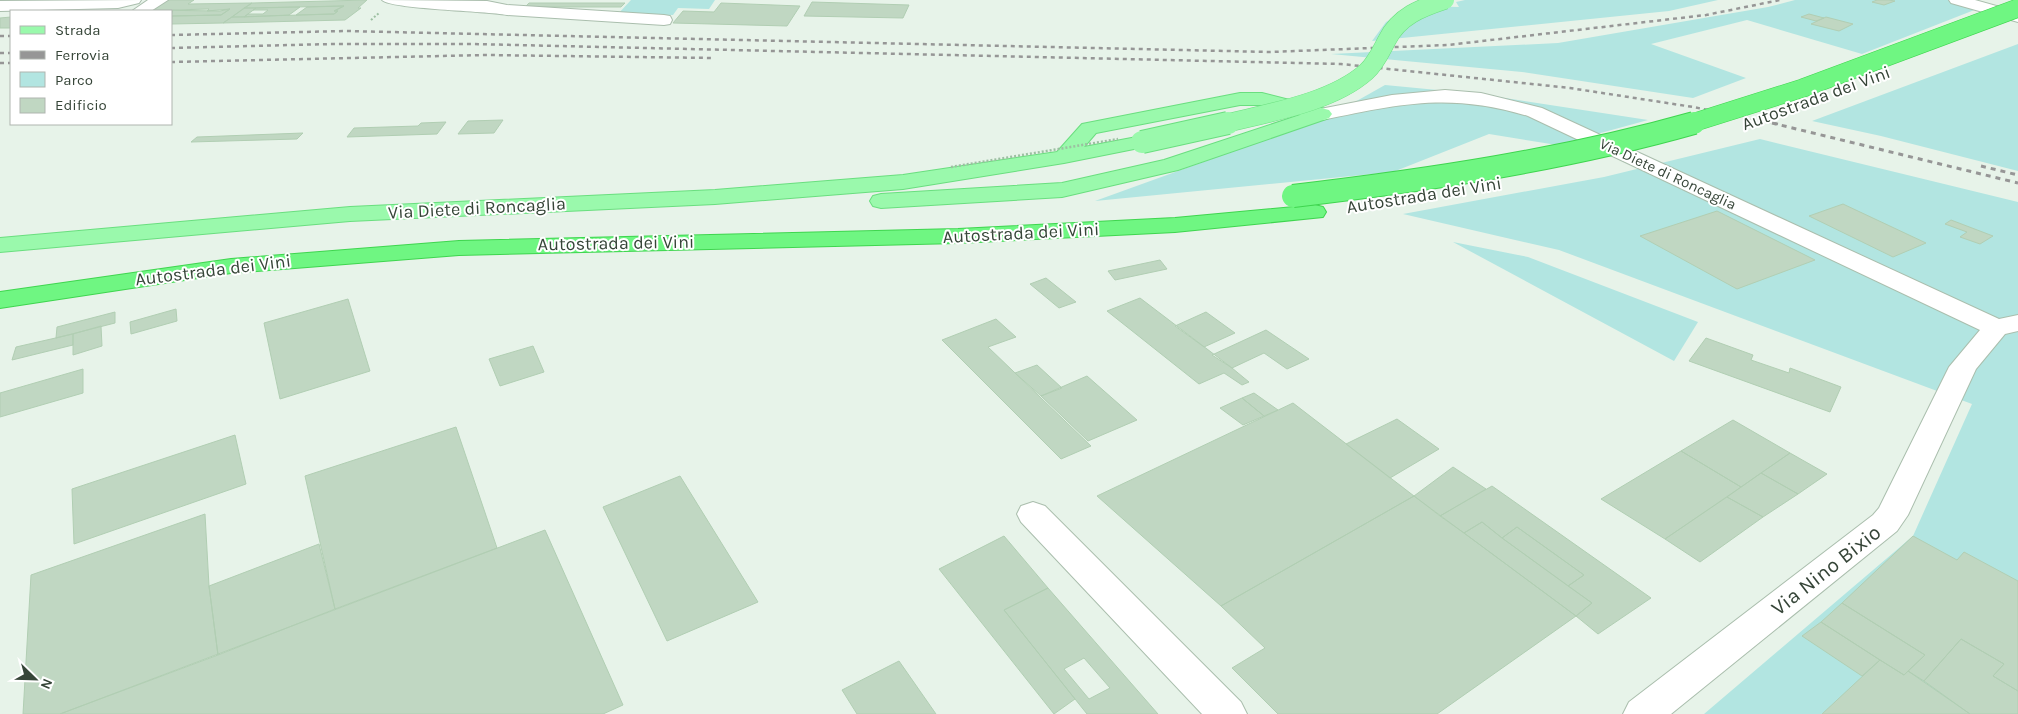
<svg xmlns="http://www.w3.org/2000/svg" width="2018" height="714" font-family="Karla,sans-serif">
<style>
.green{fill:#b2e5e1}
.building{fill:#c0d7c2;stroke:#b1ceb3;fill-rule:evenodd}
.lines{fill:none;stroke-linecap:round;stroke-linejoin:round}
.minor-casing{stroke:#aabead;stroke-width:2}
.major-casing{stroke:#6ade7f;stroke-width:2}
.highway-casing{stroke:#3fd54f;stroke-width:2}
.path{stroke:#9cbfa1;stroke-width:2;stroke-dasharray:2 2;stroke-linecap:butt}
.minor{fill:#fff;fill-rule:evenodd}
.major{fill:#9af9ac;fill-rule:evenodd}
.highway{fill:#6ff682;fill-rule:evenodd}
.rail-far1{stroke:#969696;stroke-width:2.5;stroke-dasharray:4 4;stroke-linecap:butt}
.rail{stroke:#969696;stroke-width:3;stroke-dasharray:5 5;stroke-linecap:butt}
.major-bridge-far1-casing{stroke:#6ade7f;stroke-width:19;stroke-linecap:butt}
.major-bridge-casing{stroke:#6ade7f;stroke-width:24;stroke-linecap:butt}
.highway-bridge-far1-casing{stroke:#3fd54f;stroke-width:19;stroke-linecap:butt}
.highway-bridge-casing{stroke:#3fd54f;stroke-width:24;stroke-linecap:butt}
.path-bridge{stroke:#9cbfa1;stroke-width:2.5;stroke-dasharray:2 2;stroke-linecap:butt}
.major-bridge-far1{stroke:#9af9ac;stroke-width:18}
.major-bridge{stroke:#9af9ac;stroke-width:22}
.highway-bridge-far1{stroke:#6ff682;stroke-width:18}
.highway-bridge{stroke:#6ff682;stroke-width:22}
.labels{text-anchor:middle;stroke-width:4;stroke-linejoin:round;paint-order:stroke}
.far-street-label{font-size:15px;fill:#364538;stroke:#fff}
.street-label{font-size:18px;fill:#364538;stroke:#fff}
.near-street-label{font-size:21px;fill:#364538;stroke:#fff}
</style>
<rect width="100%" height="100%" fill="#e7f3e9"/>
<path class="green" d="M631 0H715L709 9 678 8 673 15 618 14Z
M1465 0H1718L1669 11 1372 41 1386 22 1414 6 1459 7 1456 2Z
M1795 0H1952L1982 7 1862 54 1747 20 1651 44 1746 78 1693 98 1522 72 1331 54 1558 43 1768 7Z
M2018 44V171L1881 136 1812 121Z
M1385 85 1479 94 1648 120 1557 145 1489 134 1393 172 1095 201 1330 116Z
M1760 139 2018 202V714H1704L1913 536 1972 404 1559 250 1403 214 1604 177Z
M1453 242 1528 257 1698 322 1674 361Z"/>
<path class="building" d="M165 0H194L188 4 252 3 223 23 171 24 172 16 221 15 230 9 220 11 149 10Z
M367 0 358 8H361L345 20 223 23 232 17 334 14 338 11H334L344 6 244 8 252 3Z
M1877 0H1889L1895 1 1884 5 1872 2Z
M812 2 909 5 903 18 804 16Z
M529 3H625L621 7H525Z
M721 3 800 6 787 26 673 23 683 11 714 12Z
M344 6 334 11H338L334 14 296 15 307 7Z
M300 7 289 15 244 17 248 14H263L268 10H253L256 8Z
M244 8H256L244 17H232Z
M209 9 207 11 230 9 221 15 171 16 173 10Z
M1809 14 1824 18 1816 21 1801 17Z
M11 17V28H0V18Z
M1826 17 1853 24 1839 31 1811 24Z
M503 120 494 133 458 134 468 121Z
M446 122 437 134 347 137 354 128 418 126 421 123Z
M303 133 297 139 191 142 197 137Z
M1843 204 1926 243 1893 257 1809 216Z
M1717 211 1815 260 1737 289 1640 236Z
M1951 220 1993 236 1980 244 1960 237 1967 232 1945 224Z
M1160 260 1167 269 1115 280 1108 271Z
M1046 278 1076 302 1059 308 1030 284Z
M1140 298 1232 368 1249 382 1242 385 1224 373 1199 384 1107 311Z
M348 299 370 371 280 399 264 323Z
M176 309 177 321 131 334 130 322Z
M115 312V323L56 338 57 327Z
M1206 312 1235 333 1204 347 1175 326Z
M996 319 1016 337 988 347 1091 446 1061 459 942 340Z
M101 326 102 346 73 355V334Z
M1266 330 1309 359 1287 369 1264 353 1232 368 1212 355Z
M73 334V345L12 360 16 347Z
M1706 338 1753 355 1751 360 1789 373 1790 368 1841 387 1830 412 1689 361Z
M533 346 544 372 500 386 489 359Z
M1037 365 1062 388 1041 396 1015 373Z
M83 369V393L0 417V393Z
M1087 376 1137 420 1088 441 1041 396Z
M1254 393 1278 410 1264 416 1242 398Z
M1242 398 1264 416 1243 425 1220 408Z
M1293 403 1414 496 1221 606 1097 496Z
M1397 419 1439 449 1390 478 1346 444Z
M1733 420 1790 453 1741 487 1681 451Z
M456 427 497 548 335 609 305 476Z
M235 435 246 484 74 544 72 489Z
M1681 451 1741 487 1665 539 1601 499Z
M1790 453 1827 474 1798 494 1761 473Z
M1453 467 1486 489 1440 516 1414 496Z
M1761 473 1798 494 1763 517 1727 497Z
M680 476 758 602 667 641 603 507Z
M1492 486 1651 598 1598 634 1576 616 1592 603 1568 586 1584 575 1517 527 1502 538 1482 522 1464 533 1440 516Z
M1414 496 1576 616 1437 714H1278L1232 668 1265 648 1221 606Z
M1727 497 1763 517 1700 562 1665 539Z
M205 514 209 586 218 655 60 714H23L31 575Z
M1482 522 1502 538 1592 603 1576 616 1464 533Z
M1517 527 1584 575 1568 586 1502 538Z
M545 530 623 705 603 714H60Z
M1004 536 1048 588 1004 610 1075 699 1054 714 939 569Z
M1913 536 1957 560 1964 552 2018 581V691L1993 676 2004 664 1961 639 1924 681 1908 671 1925 655 1842 603Z
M319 544 335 609 218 655 209 586Z
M1048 588 1158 714H1087L1004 610ZM1084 658 1110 688 1089 699 1064 669Z
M1842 603 1925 655 1904 675 1880 660 1821 622Z
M1821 622 1880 660 1862 676 1802 636Z
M1961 639 2004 664 1993 676 2018 691V714H1970L1924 681Z
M1880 660 1904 675 1908 671 1970 714H1822Z
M899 661 936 714H857L842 690Z"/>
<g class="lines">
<g class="minor-casing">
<path id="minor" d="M141 0 139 3 118 8 0 11V1Z
M148 0H168L151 11H132Z
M382 0 487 1 507 5 664 15 670 16 672 20 670 24 664 25 507 15C488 11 389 9 382 0Z
M1949 0H1975L2018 12V22L1951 3Z
M1445 90 1481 93 1542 108 1999 319 2018 315V331L2005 334 1976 369 1908 515 1897 531 1671 714H1623L1629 702 1873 515 1879 508 1949 367 1980 330 1528 116C1449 92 1400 104 1322 120L1315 118 1312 114 1315 110 1392 95Z
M1033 502 1045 506 1241 702 1247 714H1202L1021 522 1017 514 1021 506Z"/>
</g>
<g class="major-casing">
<path id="major" d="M1240 93H1262L1329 110 1332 114 1329 118 1178 170 1062 197 881 208 873 206 870 201 873 196 881 194 1062 183 1164 160 1300 115 1262 105H1240L1096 133 1084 147 1142 136 1149 138 1152 142 1149 146 1064 163 903 189 715 204 350 221 0 252V238L350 207 715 190 903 175 1057 152 1082 124Z"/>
</g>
<g class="highway-casing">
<path id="highway" d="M1315 205 1323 207 1326 212 1323 217 1175 232 958 243 459 255 231 273 0 308V292L231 259 459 241 958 229 1175 218Z"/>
</g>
<path class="path" d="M371 20 379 13"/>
<use href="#minor" class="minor"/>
<use href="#major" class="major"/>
<use href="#highway" class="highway"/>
<path class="rail-far1" d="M171 35 346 31 1270 52 1448 45 1706 15 1780 0
M0 36H11
M171 48 332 44H472L1341 64 1570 88 1693 107 1778 124
M0 53H11
M171 62 486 55 713 58
M0 63H11"/>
<path class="rail" d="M1772 123 2018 183
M1981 166 2018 175"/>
<g class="major-bridge-far1-casing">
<path id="major-bridge-far1" d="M1223 124C1267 113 1331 103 1366 72 1376 63 1381 51 1387 40 1399 16 1421 8 1445 0"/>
</g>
<g class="major-bridge-casing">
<path id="major-bridge" d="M1142 142 1228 123"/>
</g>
<g class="highway-bridge-far1-casing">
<path id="highway-bridge-far1" d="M1689 124 1803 88 2018 8"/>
</g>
<g class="highway-bridge-casing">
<path id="highway-bridge" d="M1293 196C1428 180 1563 160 1694 123"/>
</g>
<path class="path-bridge" d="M951 167 1118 139"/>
<use href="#major-bridge-far1" class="major-bridge-far1"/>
<use href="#major-bridge" class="major-bridge"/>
<use href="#highway-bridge-far1" class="highway-bridge-far1"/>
<use href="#highway-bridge" class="highway-bridge"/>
</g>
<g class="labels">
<g class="far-street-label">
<text transform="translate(1668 174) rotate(25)" y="5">Via Diete di Roncaglia</text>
</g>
<g class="street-label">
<text transform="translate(1816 98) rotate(-20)" y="6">Autostrada dei Vini</text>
<text transform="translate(1424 195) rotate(-9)" y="6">Autostrada dei Vini</text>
<text transform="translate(477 208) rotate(-3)" y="6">Via Diete di Roncaglia</text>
<text transform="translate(1021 233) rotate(-3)" y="6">Autostrada dei Vini</text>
<text transform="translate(616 243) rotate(-1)" y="6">Autostrada dei Vini</text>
<text transform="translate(213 270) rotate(-7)" y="6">Autostrada dei Vini</text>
</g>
<g class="near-street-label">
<text transform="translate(1826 570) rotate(-38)" y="7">Via Nino Bixio</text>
</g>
</g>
<rect x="10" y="10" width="162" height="115" fill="#ffffff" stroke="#afb5af"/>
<rect x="20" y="26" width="25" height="8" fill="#9af9ac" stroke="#afb5af"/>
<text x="55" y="35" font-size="15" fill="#364538">Strada</text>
<rect x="20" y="51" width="25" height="8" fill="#969696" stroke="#afb5af"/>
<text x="55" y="60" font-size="15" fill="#364538">Ferrovia</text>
<rect x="20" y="72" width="25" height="15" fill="#b2e5e1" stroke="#afb5af"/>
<text x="55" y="85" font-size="15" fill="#364538">Parco</text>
<rect x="20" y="98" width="25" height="15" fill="#c0d7c2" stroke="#afb5af"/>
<text x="55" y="110" font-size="15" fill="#364538">Edificio</text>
<g transform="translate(35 679) rotate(113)" stroke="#ffffff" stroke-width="4" paint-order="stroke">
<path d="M0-4L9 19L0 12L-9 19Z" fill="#364538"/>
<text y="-8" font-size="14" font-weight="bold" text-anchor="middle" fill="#364538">N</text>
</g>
</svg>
